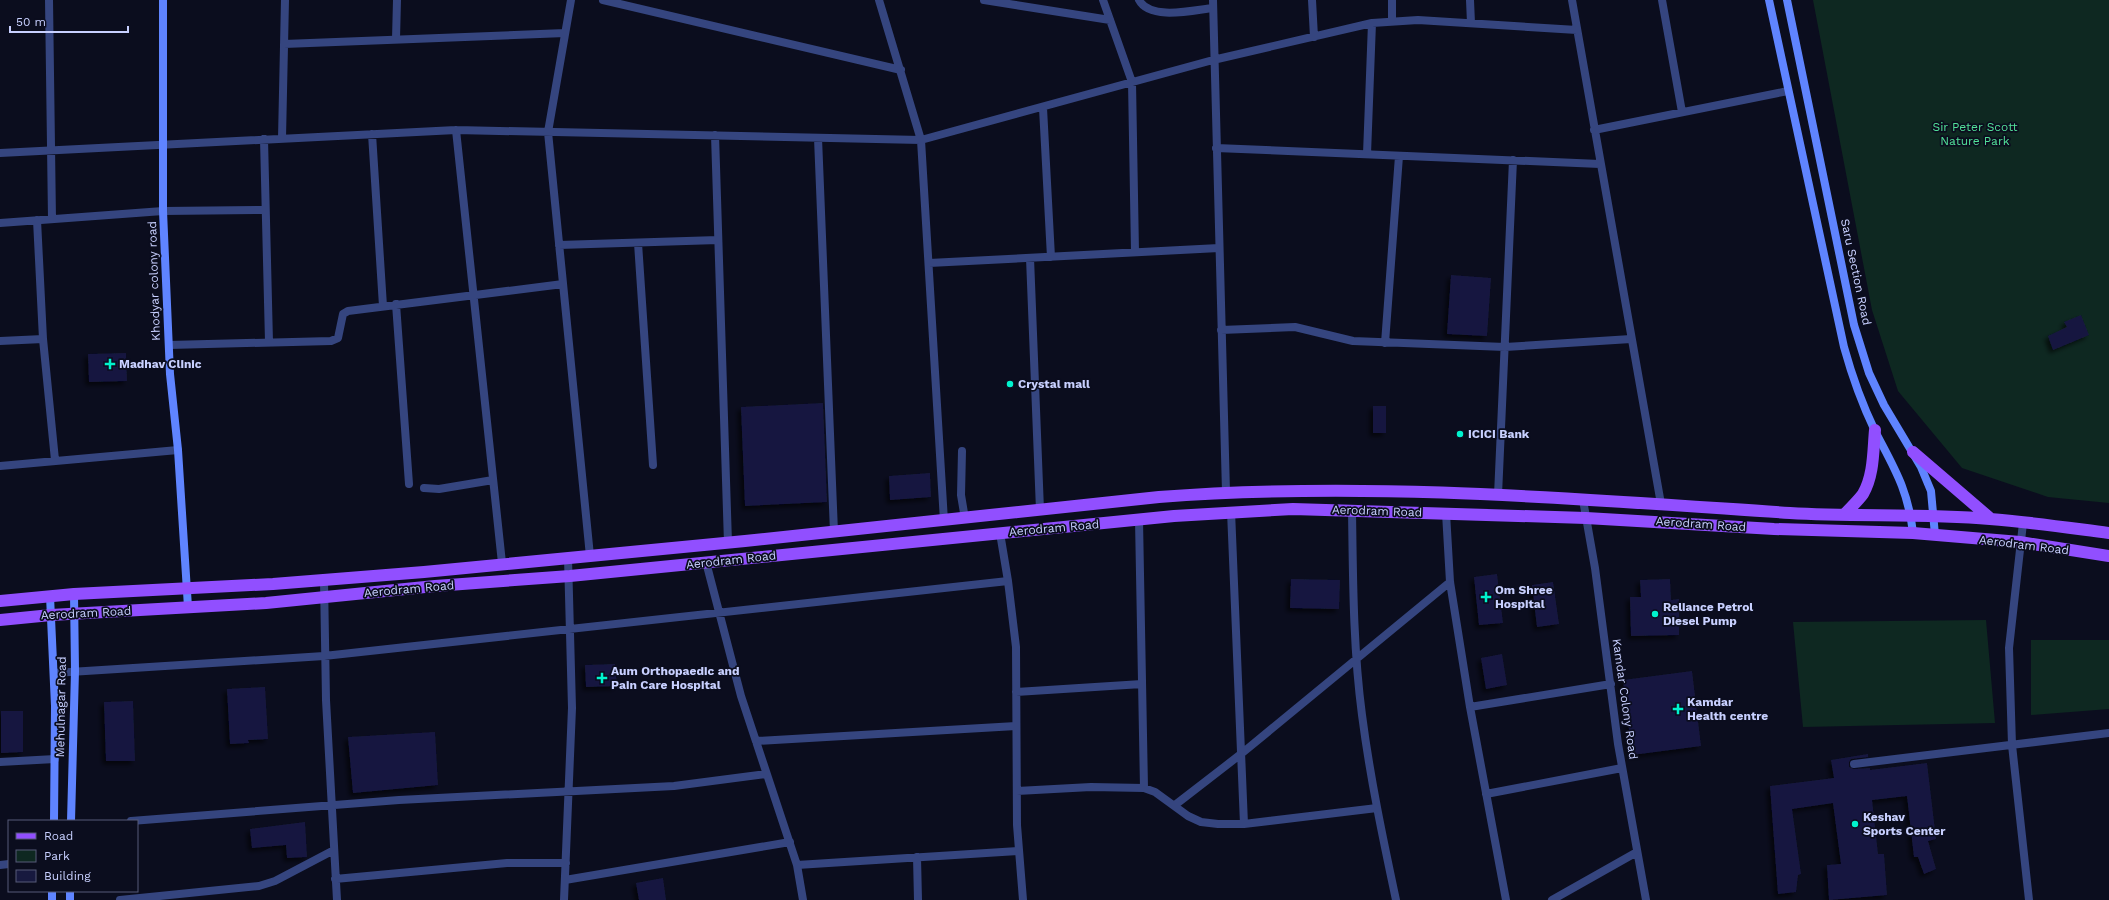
<svg xmlns="http://www.w3.org/2000/svg" width="2109" height="900" font-family="'Work Sans',sans-serif">
<style>
.green{fill:#0e2821}
.building{fill:#17193f;filter:url(#shadow)}
.lines{fill:none;stroke-linecap:round;stroke-linejoin:round}
.lane{stroke:#35457f;stroke-width:8}
.street{stroke:#35457f;stroke-width:8}
.secondary{stroke:#5f84ff;stroke-width:8}
.primary{stroke:#914fff;stroke-width:12}
.poi-dot{fill:#00f3ce;stroke:#0b0d1e;stroke-width:1.5}
.labels{text-anchor:middle;stroke-width:3.5;stroke-linejoin:round;paint-order:stroke}
.park-label{font-size:12px;fill:#52e199;stroke:#0b0d1e}
.street-label{font-size:12px;fill:#c8d0ff;stroke:#0b0d1e}
.poi-label{font-size:12px;font-weight:bold;fill:#c8d0ff;stroke:#0b0d1e;text-anchor:start}
</style>
<defs>
<filter id="shadow"><feDropShadow dx="-3.5" dy="3.5" stdDeviation="2" flood-color="#0009"/></filter>
</defs>
<rect width="100%" height="100%" fill="#0b0d1e"/>
<path class="green" d="M1813 0H2109V503L2048 497 1962 468 1898 391 1872 310Z
M1986 620 1995 723 1803 727 1793 622Z
M2031 640H2109V709L2031 715Z"/>
<path class="building" d="M1451 275 1491 278 1487 336 1447 334Z
M2081 315 2089 335 2053 350 2048 336 2067 327 2064 322Z
M126 353 127 381 89 382 88 354Z
M823 403 827 502 745 506 741 407Z
M1373 406H1386V433H1373Z
M930 473 931 497 890 500 889 476Z
M1497 574 1503 623 1479 625 1474 577Z
M1291 579 1340 580 1339 609 1290 608Z
M1670 579 1671 600 1679 599V635L1631 636 1630 597H1641L1640 580Z
M1553 582 1559 624 1537 627 1532 585Z
M1502 654 1507 685 1486 689 1481 658Z
M615 664 617 686 586 687 585 665Z
M1692 671 1701 746 1632 755 1623 680Z
M265 687 268 739 248 740 249 743 230 744 227 689Z
M133 701 135 761H106L104 702Z
M1 711H23V752L1 753Z
M435 732 438 785 353 793 348 737Z
M1868 754V757L1851 759 1849 762V767L1854 769 1870 768V770L1927 763 1936 839 1928 841 1936 869 1924 874 1918 857H1914L1907 796 1872 800 1878 854H1884L1887 895 1829 900 1827 865 1841 864 1833 803 1792 809 1801 874 1798 875 1796 892 1778 894 1770 786 1834 778 1831 760Z
M305 822 307 857 287 858 286 845 252 848 250 829Z
M663 878 666 900H639L636 883Z"/>
<g class="lines">
<path class="lane" d="M2023 523 2009 648 2012 745 2029 900
M1854 764 2109 733"/>
<path class="street" d="M49 0 52 219
M571 0 548 132 590 556
M603 0 901 70
M879 0 921 140 944 521
M984 0 1110 20
M1103 0 1132 82 1135 252
M1139 0C1150 21 1194 10 1213 8
M1213 0 1226 492
M1312 0 1314 37
M1392 0V21
M1470 0 1471 23
M1572 0 1661 504
M1662 0 1682 112
M396 39 397 0
M284 44 565 33
M1043 108 1051 257
M456 130 502 563
M1594 130 1788 91
M372 134 383 306
M715 135 728 543
M282 138 285 0
M818 138 834 532
M264 139 269 342
M1216 148 1600 164
M0 153 456 130 921 140 1213 60 1372 23 1418 20 1577 30
M1367 154 1372 23
M37 220 43 339 55 460
M0 223 163 211 265 210
M638 243 653 465
M559 245 718 240
M1030 258 1040 510
M929 263 1219 248
M396 304 409 484
M1221 330 1295 327 1353 341 1505 347 1631 339
M0 341 43 339
M1385 343 1399 156
M169 345 331 341 338 338 343 314 348 311 563 284
M962 451 961 495 965 519
M0 466 178 450
M424 488 439 489 493 480
M1498 495 1513 160
M1583 500 1595 568 1618 744 1646 900
M1352 510C1353 578 1353 647 1362 715 1370 777 1383 839 1396 900
M1231 511 1244 824
M1446 513 1450 582 1470 707 1506 900
M1139 520 1144 788
M1000 533 1008 581 1016 647 1017 825 1023 900
M706 562 741 696 797 865 803 900
M324 580 326 700 337 900
M54 673 324 656 1008 581
M1016 692 1142 684
M1470 707 1611 684
M756 741 1016 726
M0 762 55 759
M1017 791 1091 787 1144 788 1155 792 1188 816 1201 822 1218 824H1244L1377 808
M1486 794 1622 768
M1175 805 1241 754 1450 582
M131 821 399 800 674 786 766 774
M917 857 918 900
M0 865 9 864
M797 865 1019 851
M335 879 507 863H566
M565 880 790 842
M120 900 259 886 275 881 334 850
M564 900 572 708 568 558
M1552 900 1637 852"/>
<path class="secondary" d="M163 0V211L170 374 178 450 188 607
M1769 0 1844 347C1852 376 1862 404 1875 431 1894 468 1908 489 1913 533
M1787 0 1854 325 1869 373 1884 405 1921 467 1931 491 1935 535
M50 596 55 706 54 821
M71 821 75 671 74 594
M52 891V900
M70 900V891"/>
<path class="primary" d="M1913 452 1991 519
M1844 515C1850 508 1858 501 1863 494 1874 475 1873 451 1875 430
M0 601 74 594 273 584 424 572 745 541 1159 497C1369 481 1580 499 1790 513 1856 517 1924 513 1990 519 2030 522 2070 528 2109 533
M0 620 51 615 266 603 435 586 570 576 1174 516 1293 509 1586 518 1774 529 1913 533 2020 542 2109 556"/>
</g>
<g class="poi-dot">
<path d="M108 358h4v4h4v4h-4v4h-4v-4h-4v-4h4z"/>
<circle cx="1010" cy="384" r="4"/>
<circle cx="1460" cy="434" r="4"/>
<path d="M1484 591h4v4h4v4h-4v4h-4v-4h-4v-4h4z"/>
<circle cx="1655" cy="614" r="4"/>
<path d="M600 672h4v4h4v4h-4v4h-4v-4h-4v-4h4z"/>
<path d="M1676 703h4v4h4v4h-4v4h-4v-4h-4v-4h4z"/>
<circle cx="1855" cy="824" r="4"/>
</g>
<g class="labels">
<g class="park-label">
<text x="1975" y="131">Sir Peter Scott<tspan x="1975" dy="14">Nature Park</tspan></text>
</g>
<g class="street-label">
<text transform="translate(1856 272) rotate(78)" y="4">Saru Section Road</text>
<text transform="translate(154 281) rotate(-92)" y="4">Khodyar colony road</text>
<text transform="translate(1377 511) rotate(2)" y="4">Aerodram Road</text>
<text transform="translate(1701 524) rotate(4)" y="4">Aerodram Road</text>
<text transform="translate(1054 528) rotate(-5)" y="4">Aerodram Road</text>
<text transform="translate(2024 545) rotate(7)" y="4">Aerodram Road</text>
<text transform="translate(731 560) rotate(-6)" y="4">Aerodram Road</text>
<text transform="translate(409 589) rotate(-5)" y="4">Aerodram Road</text>
<text transform="translate(86 613) rotate(-3)" y="4">Aerodram Road</text>
<text transform="translate(1625 699) rotate(82)" y="4">Kamdar Colony Road</text>
<text transform="translate(61 707) rotate(-89)" y="4">Mehulnagar Road</text>
</g>
<g class="poi-label">
<text x="119" y="368">Madhav Clinic</text>
<text x="1018" y="388">Crystal mall</text>
<text x="1468" y="438">ICICI Bank</text>
<text x="1495" y="594">Om Shree<tspan x="1495" dy="14">Hospital</tspan></text>
<text x="1663" y="611">Reliance Petrol<tspan x="1663" dy="14">Diesel Pump</tspan></text>
<text x="611" y="675">Aum Orthopaedic and<tspan x="611" dy="14">Pain Care Hospital</tspan></text>
<text x="1687" y="706">Kamdar<tspan x="1687" dy="14">Health centre</tspan></text>
<text x="1863" y="821">Keshav<tspan x="1863" dy="14">Sports Center</tspan></text>
</g>
</g>
<rect x="8" y="820" width="130" height="72" fill="#0b0d1e" stroke="#575b78"/>
<rect x="16" y="833" width="20" height="6" fill="#914fff" stroke="#575b78"/>
<text x="44" y="840" font-size="12" fill="#c8d0ff">Road</text>
<rect x="16" y="850" width="20" height="12" fill="#0e2821" stroke="#575b78"/>
<text x="44" y="860" font-size="12" fill="#c8d0ff">Park</text>
<rect x="16" y="870" width="20" height="12" fill="#17193f" stroke="#575b78"/>
<text x="44" y="880" font-size="12" fill="#c8d0ff">Building</text>
<path d="M10 26v6h118v-6" fill="none" stroke="#c8d0ff" stroke-width="2"/>
<text x="16" y="26" font-size="12" fill="#c8d0ff" stroke="#0b0d1e" stroke-width="3" paint-order="stroke">50 m</text>
</svg>
